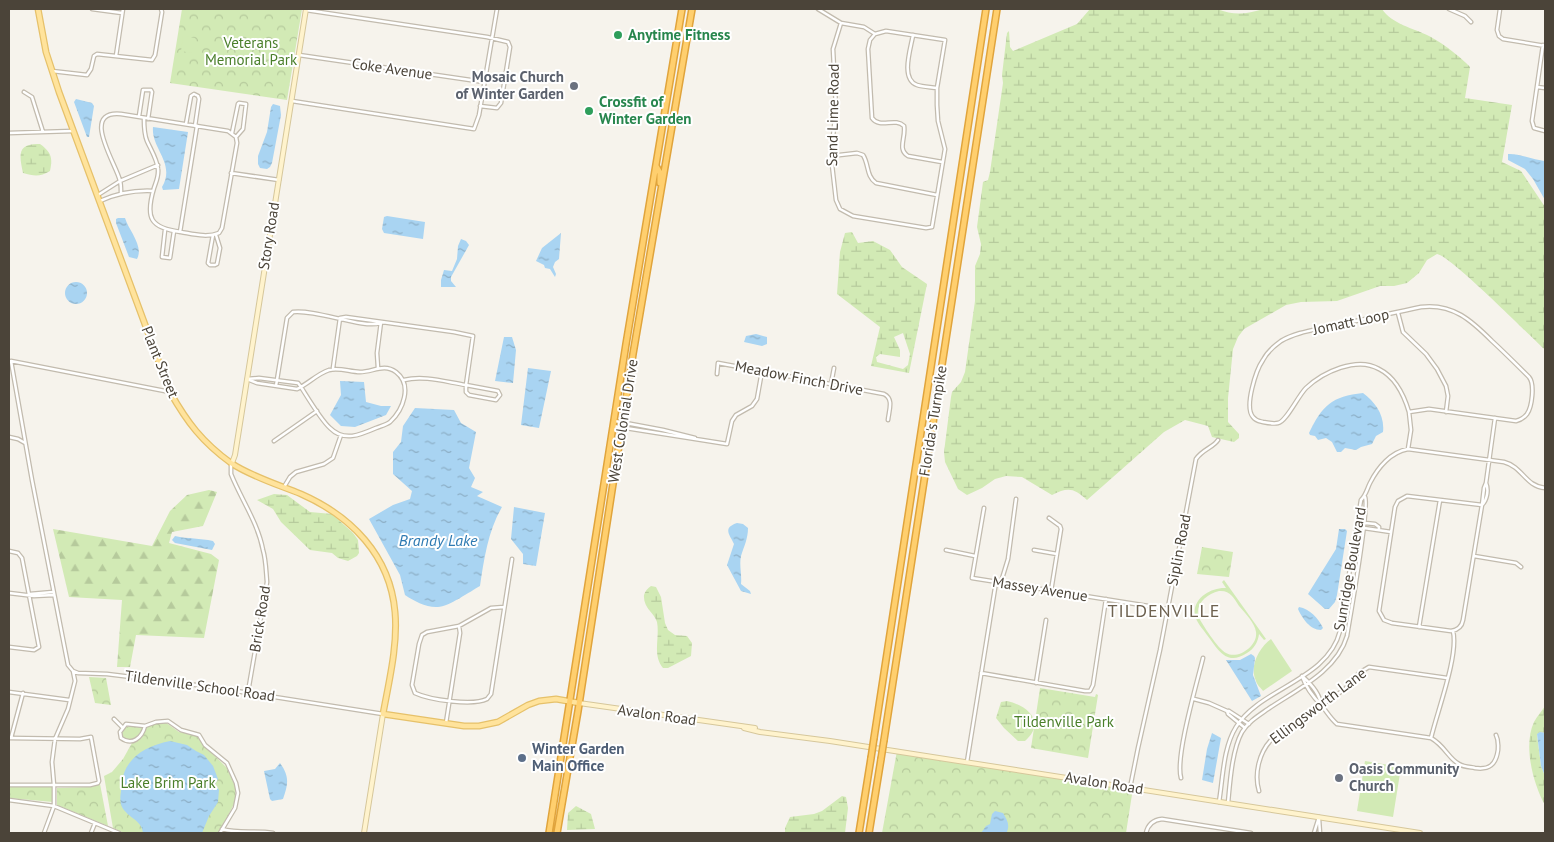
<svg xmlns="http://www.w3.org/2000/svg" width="1554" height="842" font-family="'PT Sans',sans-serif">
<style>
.forest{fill:url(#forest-firs)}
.wetland{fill:url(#wetland-marsh);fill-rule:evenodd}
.park{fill:url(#park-crowns)}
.pitch{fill:#d2eab5;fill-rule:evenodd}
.water{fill:url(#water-ripples)}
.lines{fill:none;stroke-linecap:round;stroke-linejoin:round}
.street-casing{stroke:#c2bbae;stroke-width:5}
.secondary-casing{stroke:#d6c79b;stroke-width:6}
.primary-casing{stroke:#e6c16a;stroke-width:7}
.highway-casing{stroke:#e0a43c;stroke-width:8}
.street{stroke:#fff;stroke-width:2.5}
.secondary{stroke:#fff3cd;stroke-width:4}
.primary{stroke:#ffe39c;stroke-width:4.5}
.highway{stroke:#ffcf6e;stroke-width:5}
.highway-bridge-casing{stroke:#e0a43c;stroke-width:8;stroke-linecap:butt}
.highway-bridge{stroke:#ffcf6e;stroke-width:5}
.leisure-dot{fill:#2e9e5b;stroke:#fff;stroke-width:2}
.worship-dot{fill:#6b7280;stroke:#fff;stroke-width:2}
.service-dot{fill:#5c6f8a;stroke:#fff;stroke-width:2}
.labels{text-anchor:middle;stroke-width:4;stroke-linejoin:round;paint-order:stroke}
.leisure-label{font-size:15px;font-weight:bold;fill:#27864d;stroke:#fff;text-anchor:start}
.park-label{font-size:15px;fill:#4a7f2a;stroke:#fff}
.street-label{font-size:15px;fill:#4b4439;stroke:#fff}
.worship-label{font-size:15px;font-weight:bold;fill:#5b616d;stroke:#fff;text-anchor:end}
.service-label{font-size:15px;font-weight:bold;fill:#4e5e75;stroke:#fff;text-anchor:start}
.water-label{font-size:16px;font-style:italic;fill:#2e7ab2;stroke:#fff}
.quarter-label{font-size:18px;letter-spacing:1px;fill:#6e6250;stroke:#fff}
</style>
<defs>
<pattern id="forest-firs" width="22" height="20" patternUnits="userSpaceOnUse" patternTransform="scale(1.25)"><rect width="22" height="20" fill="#d2eab5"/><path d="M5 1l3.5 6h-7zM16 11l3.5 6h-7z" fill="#b6ca9c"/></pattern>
<pattern id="wetland-marsh" width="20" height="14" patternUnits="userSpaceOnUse" patternTransform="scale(1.25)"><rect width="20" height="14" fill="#d2eab5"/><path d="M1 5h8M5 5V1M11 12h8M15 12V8" fill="none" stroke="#b6ca9c"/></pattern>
<pattern id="park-crowns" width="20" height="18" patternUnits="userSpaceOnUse" patternTransform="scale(1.25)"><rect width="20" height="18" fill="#d2eab5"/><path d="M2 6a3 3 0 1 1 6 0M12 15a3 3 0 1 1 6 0" fill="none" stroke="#b6ca9c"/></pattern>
<pattern id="water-ripples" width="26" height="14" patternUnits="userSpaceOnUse" patternTransform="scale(1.25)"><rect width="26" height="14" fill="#a9d4f2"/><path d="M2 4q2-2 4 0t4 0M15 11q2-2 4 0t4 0" fill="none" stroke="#8caec5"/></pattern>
</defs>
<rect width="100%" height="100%" fill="#f6f3ec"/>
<path class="forest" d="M209 490 217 492 203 526 172 532 169 543 211 554 219 560 204 638 136 635 130 667H117L122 600 69 597 53 529 152 546 170 511 187 495Z"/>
<path class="wetland" d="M1090 9H1217C1235 16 1246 14 1264 9H1382C1392 24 1413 28 1429 36 1441 42 1461 57 1470 67L1465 98 1512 105 1502 162 1521 171 1545 207V350C1529 335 1451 256 1437 254L1427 260 1419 273 1407 283 1394 286H1380L1337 301 1301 302 1286 305 1244 329 1238 337 1233 349 1228 398V422L1239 434V438L1234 442 1212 437 1208 426 1185 420 1164 432 1087 500C1074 488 1068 487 1052 495L1022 477 1006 476 995 479 982 488 967 495 958 489 945 462 944 452 951 397 952 392 961 382 965 372 975 301V266L980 254 981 244 977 227 983 182 988 180 990 172 1003 83 1002 75 1007 33 1009 31 1010 47 1013 51 1077 24Z
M40 144C51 152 53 157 50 171 40 177 34 176 23 173 19 155 17 143 40 144Z
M852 232 858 243 873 241 890 250 902 267 927 284 909 373 871 366 880 327 837 294 840 252 845 233ZM903 333 910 354 908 365 903 369 877 362 876 357 880 354 900 357V350L894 337Z
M274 494 287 495 310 512 332 514 353 533 358 540 359 553 357 556 348 561 338 558 332 553 310 550 281 522 273 509 257 500Z
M651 586 656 587 661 597 665 623 668 630 675 635 687 636 692 643 691 656 668 668H663C652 655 660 638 657 622 654 612 643 608 644 595 645 591 648 588 651 586Z
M1007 701C1029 706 1046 723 1025 741H1018L1004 728 996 718 1001 702Z
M1545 706V733L1540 732 1537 735 1541 766 1545 776V805C1533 784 1523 745 1534 722 1537 716 1542 711 1545 706Z
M842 796 846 797 848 808 845 833H785V828L790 817 814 814 822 811Z
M576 806 591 814 595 829 567 830 568 813Z"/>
<path class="park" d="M182 9H302L287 100 170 83Z
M1202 547 1233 552 1229 577 1197 574Z
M89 677 106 678 111 705 95 703Z
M1040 688 1095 697 1096 694 1098 695 1088 758 1031 748Z
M165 722 179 732 195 735 202 739 204 745 227 768 235 786 236 800 219 833H124L113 828 104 776 112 772 123 759 132 743 143 736 147 726 155 723Z
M130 726 142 727 143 729 137 738 128 740 122 737 121 733 125 727Z
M897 751 1133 788 1126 833H882Z
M100 784 108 826 57 805V788L89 787Z
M9 787H52L53 802 9 798Z"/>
<path class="pitch" d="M183 36 195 38 192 53 181 51Z
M1224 580 1266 639 1264 640 1259 634C1258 642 1254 649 1247 653 1226 667 1218 649 1207 635 1203 629 1196 622 1195 615 1192 598 1212 587 1226 588L1222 582ZM1219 591C1230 590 1234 598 1239 606 1245 613 1255 623 1256 632 1258 646 1238 660 1226 653 1218 649 1202 624 1198 616 1196 603 1207 594 1219 591Z
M1271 639 1292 671 1263 691C1261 688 1257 685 1256 681 1249 666 1259 648 1271 639Z
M1365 761 1401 767 1393 817 1357 811Z"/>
<path class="water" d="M76 99 92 103 94 106 89 137H87L74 102Z
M273 104 280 106 281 115 272 163 270 167 267 169 260 168 258 164V156L267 132 271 107Z
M153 127 188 132 179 189 163 190 162 187C176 163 151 149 153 127Z
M1508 154C1517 153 1535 160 1545 161V200L1533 179 1525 169 1508 160Z
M387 216 425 222 423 239 384 233 382 229 384 217Z
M118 218H125C129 231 144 246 137 259L129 257 116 223V219Z
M561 233 559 259 555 262 553 267 556 274 555 277 550 269 545 268 544 265 536 261 542 248Z
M461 239 466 241 469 245 451 277V281L456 287H441V280L444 270 452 271 457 259 458 246Z
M65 293a11 11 0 1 1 22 0a11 11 0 1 1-22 0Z
M756 334 767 337V344L762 346 744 342 746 336Z
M504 337H512L516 350 513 383 495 381Z
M528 368 551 371 539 428 521 425Z
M340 381 364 382 366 402 381 406H391L386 415 355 427 341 426 330 415 341 395Z
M1363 393C1375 402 1385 415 1383 432L1376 436 1372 444 1361 447 1356 450 1345 448 1341 452H1337L1332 442 1326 438 1318 440 1315 436 1310 435 1309 433C1322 406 1332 396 1363 393Z
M415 408 454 410 461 423 476 432 469 468 475 478 471 487 483 492 477 496 502 507C488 531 484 559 480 586 471 591 448 607 438 607 427 608 414 601 405 595L400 575 369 519 393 505 410 499 412 491 393 474V452L401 442 403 426Z
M514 507 545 513 536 566 523 564V554L511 539Z
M737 523 743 524 748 528C748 539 744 546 741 556 739 565 742 575 741 584L750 591 751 594 741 591 727 565 734 544C730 535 722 528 737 523Z
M1339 529H1345L1347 531 1337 595 1335 602 1329 609H1325L1308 594 1336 549Z
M175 536C188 539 200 538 213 541L215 544 212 550 175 543 172 540Z
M1299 607C1310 609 1318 618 1323 628L1321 630C1310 630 1302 618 1298 609Z
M1251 654 1254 656 1255 658 1253 675 1261 696 1252 701 1226 660H1240Z
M1540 732 1545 733V776L1541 766 1537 734Z
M1212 733 1221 738 1213 783 1202 780 1207 749Z
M170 741 187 745 196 751 204 755 213 766 218 779 215 784 219 790 218 802 209 816 202 833H143C142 820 128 818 122 807 120 803 120 796 121 792 121 761 141 747 170 741Z
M280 763C290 777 288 784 283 799L272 801 270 799 264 771 275 769Z
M995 811 1003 813C1007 820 1010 824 1007 832L981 833 986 826 990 824 992 814Z"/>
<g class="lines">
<g class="street-casing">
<path id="street" d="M92 9 122 13
M818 9 841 23 864 27 875 34
M1449 9 1465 16 1471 22
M1500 9 1497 30 1499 36 1503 39 1545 46
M306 10 487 37 508 42 510 47 501 103 497 108 480 106
M841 23 833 49 836 108 831 156 836 200 840 209 853 216 926 228 932 227 945 149 938 121 937 105V88L945 40 886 31 875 34
M875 34 870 40 868 49 872 118C880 129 895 117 904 126 906 138 897 149 908 156L942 162
M913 35C911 48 900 79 917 85 923 87 931 87 937 88
M1543 45 1532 121 1534 128 1545 131
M299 55 484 82
M116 56 123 9
M52 71 87 75 91 69 94 56 97 54 152 60 155 55 162 12 161 9
M1537 87 1545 88
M24 92 32 97 43 132
M292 101 474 129 479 115 497 9
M139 116 143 90H151L152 92 148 119
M186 124 191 96 194 94 198 96 199 99 195 126
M9 133 73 131
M232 133 238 104 239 103 246 104 243 129 236 137
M831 156 857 153 863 155C869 164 866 176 876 183L937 195
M231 173 279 180
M121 193C121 189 121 184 120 181 117 165 79 110 121 114L228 131 236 137 237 143 222 228 219 233C207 238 193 234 181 232 150 228 145 218 154 188 156 182 159 176 158 169 157 159 151 150 147 141 144 134 144 125 144 118
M98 195 120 181 158 165
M100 201C118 193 133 190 153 191
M165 230 162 257 170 258 174 231
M180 232 197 126
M213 235 208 263 210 265H215L217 264 220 248 216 235
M1398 313 1403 332 1426 354 1437 369 1446 386 1448 396 1446 412
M340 318 346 317 454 332 473 336 466 385C446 382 424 375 404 380
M333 368 340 318
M378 368 377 353 381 322
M717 374 718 363 884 394C894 399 889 410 888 420
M247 379 259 378 298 383 301 387C308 398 321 420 330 428 344 442 360 435 376 428 381 426 386 425 390 422 403 410 413 385 396 372 384 363 373 372 360 372 350 372 339 367 329 370 317 374 308 384 297 389L257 383 247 379
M831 384 834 368
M466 385 498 391 500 395 496 400 469 395 466 392Z
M276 386 287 318 293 312C316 309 363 329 380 323
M170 392 11 361 32 480 68 665 73 671 78 673 107 674 204 686 383 714
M615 421 663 430 695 438
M613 426 727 444 732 421 736 415 752 406 757 399 762 371
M9 437 18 439 25 443
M274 441 317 411
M1408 449 1411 430 1409 412 1429 409 1516 421C1520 420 1524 418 1527 414 1532 407 1535 384 1529 377 1517 365 1505 353 1492 341 1472 321 1453 303 1421 307 1392 313 1362 320 1332 326 1315 330 1296 332 1281 341 1274 346 1267 352 1263 360 1256 370 1244 407 1253 417 1256 421 1259 421 1263 422 1268 423 1274 424 1278 423 1286 422 1298 396 1306 388 1323 372 1357 356 1379 369 1395 377 1404 395 1409 412
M231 465V474C241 499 258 523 263 550 266 560 266 571 267 582L248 692
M284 487 290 477 296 472 324 464 333 458 341 435
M1407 496 1482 505 1463 620C1462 626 1458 630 1451 631L1392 623 1384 620 1379 611 1395 507 1398 501Z
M1482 505C1487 500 1489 490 1486 483L1495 418
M1482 505 1484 488 1486 483
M984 508 972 578 1167 609
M1049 518 1060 526 1061 529 1051 591
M1365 523 1375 524 1379 527V530
M1364 528 1391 532
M946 550 975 556
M1034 550 1057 554
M9 551 18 553 22 558 39 647 34 650 9 647
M1474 556 1516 563 1521 567
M1001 582 1008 559 1016 499
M9 593 34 596 54 595
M30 594 53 592
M504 607 491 608 459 626 427 632 422 635 419 644 412 685 415 693C430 700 473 706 487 699L491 694 512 559
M1419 627 1440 500
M981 673 1085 691H1090L1093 685 1106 599
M1302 676C1306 688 1313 697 1322 706 1327 712 1330 718 1337 724L1431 738C1445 746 1448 758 1459 764 1464 767 1470 767 1475 768 1489 770 1496 765 1498 750 1498 745 1499 741 1496 735
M1302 676C1310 683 1320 694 1321 705
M1036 683 1046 620
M9 692 69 700
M1194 699 1209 703 1227 711
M1229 711H1227L1228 714 1245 728
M1229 711 1249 724
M114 719 122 727
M446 723 460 633 459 626
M145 726C142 738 132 746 121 738L120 732 126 724 145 726 156 722 168 721 181 730 199 735 205 745 227 763 236 783 238 793 235 808 220 833
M9 738 80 739 91 737 99 781 98 783 90 785H9
M11 738 23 693
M1431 738C1437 712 1459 655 1453 631
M967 762 996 582
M1181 778C1175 757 1197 683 1203 658
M1130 788 1138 748 1160 650 1196 459C1203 449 1214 447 1218 440
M1259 791C1254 774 1259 753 1271 740L1345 689 1359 673 1369 667 1447 678
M9 800 54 806 119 833
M1219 802C1223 778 1223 748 1236 727 1260 688 1328 680 1340 631L1361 500C1366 495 1367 489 1370 483 1378 467 1391 452 1408 449L1504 462C1523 467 1525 486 1545 488
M1228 803C1230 782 1232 750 1242 732 1248 722 1258 716 1268 709 1296 690 1337 671 1347 636 1350 617 1370 507 1365 497
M1319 819 1320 833
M222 829C239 834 255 830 273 833
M44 833 54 806V785L52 762 55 739 68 709 75 681 73 671
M91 833 95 823
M1146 833C1148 824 1153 820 1162 819L1251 833
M1314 833 1319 817"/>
</g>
<g class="secondary-casing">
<path id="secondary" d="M232 463 235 455 306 9
M579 703 755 728
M744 728 760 732 830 741 1420 833
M364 833 383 714"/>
</g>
<g class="primary-casing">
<path id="primary" d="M38 9 46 52 59 92 170 392C187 422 202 442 231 463 250 476 279 485 301 494 351 516 390 555 395 612 398 645 389 681 383 714L464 726H479L498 722 528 705 539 701 556 699 579 703"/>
</g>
<g class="highway-casing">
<path id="highway" d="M656 166 660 173V183
M874 738 986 9
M884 740 997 9
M549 833 626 344 682 9
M557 833 578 711 633 354 692 9
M859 833 871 758
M869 833 881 759"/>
</g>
<use href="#street" class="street"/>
<use href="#secondary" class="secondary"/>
<use href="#primary" class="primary"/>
<use href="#highway" class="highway"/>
<g class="highway-bridge-casing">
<path id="highway-bridge" d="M871 758 874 738
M881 759 884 740"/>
</g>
<use href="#highway-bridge" class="highway-bridge"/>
</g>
<g class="leisure-dot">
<circle cx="618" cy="35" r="5"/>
<circle cx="589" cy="111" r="5"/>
</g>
<g class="worship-dot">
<circle cx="574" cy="86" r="5"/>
<circle cx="1339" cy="778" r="5"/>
</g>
<circle class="service-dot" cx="522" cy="758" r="5"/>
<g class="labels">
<g class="leisure-label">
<text x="628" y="40">Anytime Fitness</text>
<text x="599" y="107">Crossfit of<tspan x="599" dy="17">Winter Garden</tspan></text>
</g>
<g class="park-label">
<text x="251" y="48">Veterans<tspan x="251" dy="17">Memorial Park</tspan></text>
<text x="1064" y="727">Tildenville Park</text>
<text x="168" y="788">Lake Brim Park</text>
</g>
<g class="street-label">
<text transform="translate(392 69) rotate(8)" y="5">Coke Avenue</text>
<text transform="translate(833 115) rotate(-89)" y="5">Sand Lime Road</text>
<text transform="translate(269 236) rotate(-81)" y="5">Story Road</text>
<text transform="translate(1351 322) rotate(-12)" y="5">Jomatt Loop</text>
<text transform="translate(160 362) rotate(68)" y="5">Plant Street</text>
<text transform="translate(799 378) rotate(11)" y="5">Meadow Finch Drive</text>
<text transform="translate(623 421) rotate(-81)" y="5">West Colonial Drive</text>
<text transform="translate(933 421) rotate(-81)" y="5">Florida's Turnpike</text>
<text transform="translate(1179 550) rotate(-79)" y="5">Siplin Road</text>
<text transform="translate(1350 569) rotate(-80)" y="5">Sunridge Boulevard</text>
<text transform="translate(1040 589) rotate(9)" y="5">Massey Avenue</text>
<text transform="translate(260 619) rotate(-81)" y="5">Brick Road</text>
<text transform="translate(200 686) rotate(8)" y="5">Tildenville School Road</text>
<text transform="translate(1318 706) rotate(-37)" y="5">Ellingsworth Lane</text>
<text transform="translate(657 715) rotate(8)" y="5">Avalon Road</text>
<text transform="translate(1104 783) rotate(9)" y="5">Avalon Road</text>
</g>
<g class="worship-label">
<text x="564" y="82">Mosaic Church<tspan x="564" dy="17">of Winter Garden</tspan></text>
<text x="1349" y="774" text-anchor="start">Oasis Community<tspan x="1349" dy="17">Church</tspan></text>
</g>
<g class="service-label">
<text x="532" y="754">Winter Garden<tspan x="532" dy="17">Main Office</tspan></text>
</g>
<g class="water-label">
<text x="438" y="546">Brandy Lake</text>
</g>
<g class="quarter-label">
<text x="1164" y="617">TILDENVILLE</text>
</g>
</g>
<rect width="1554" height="842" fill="none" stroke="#4b4439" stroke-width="20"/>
</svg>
